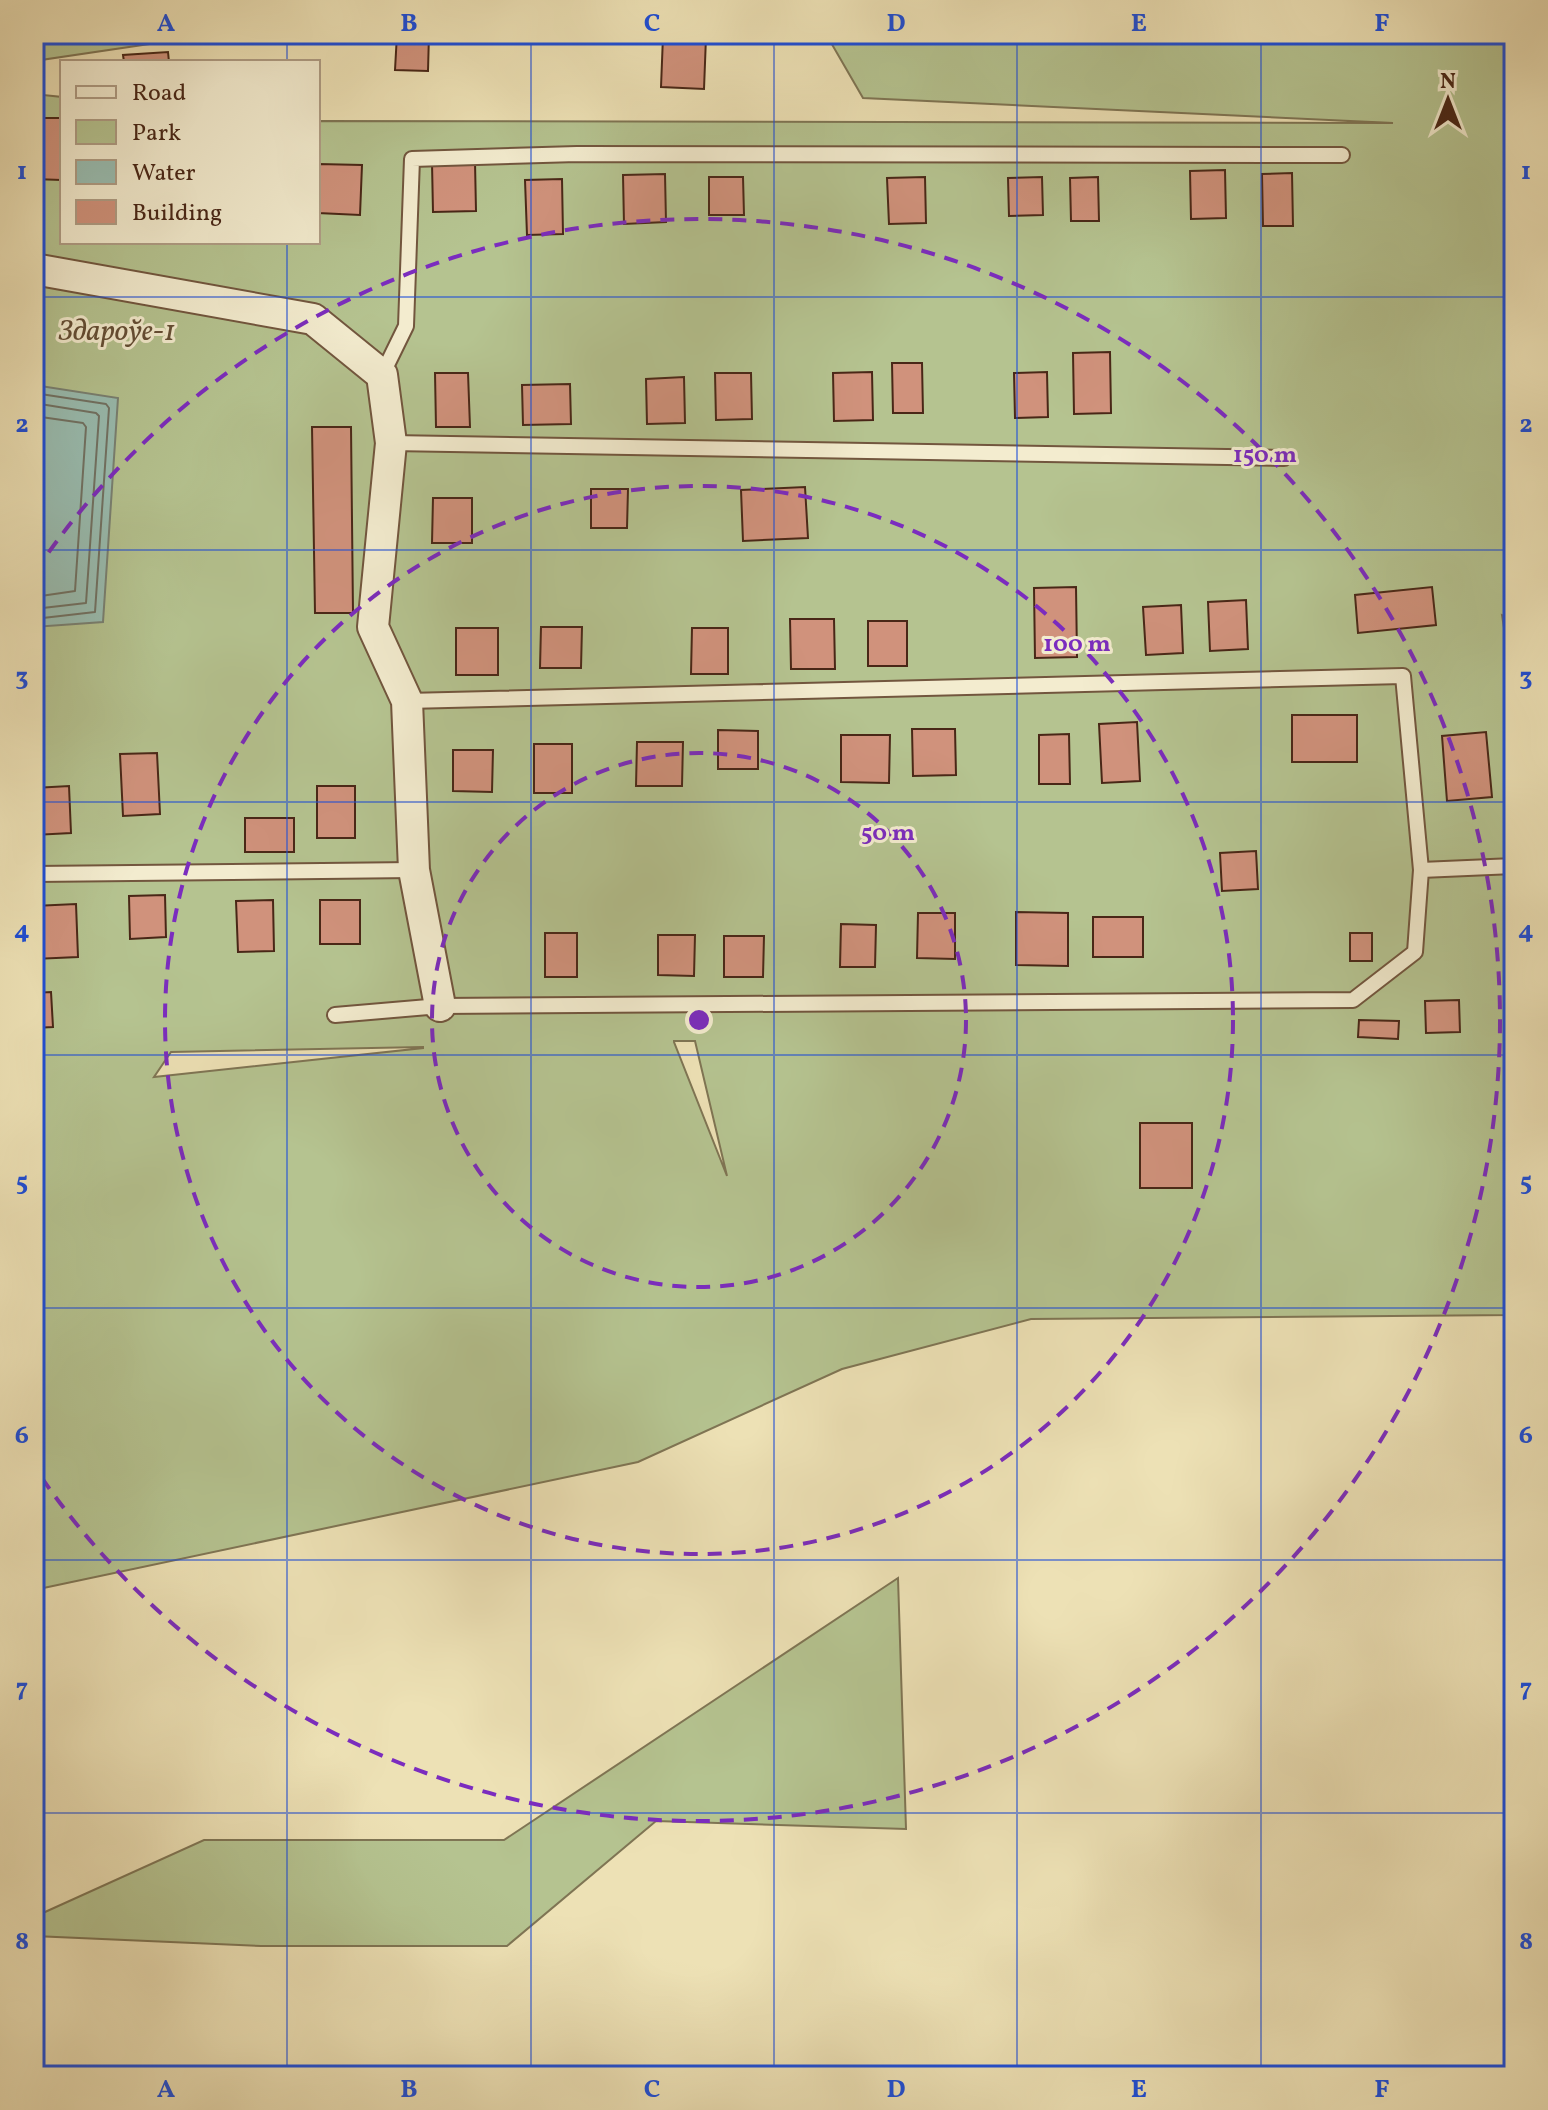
<svg xmlns="http://www.w3.org/2000/svg" width="1548" height="2110" font-family="Vollkorn,serif">
<style>
.green{fill:#b5c390;stroke:#7f7554;stroke-width:2;fill-rule:evenodd}
.water{fill:#99bdb1;stroke:#798173;stroke-width:2}
.lines{fill:none;stroke-linecap:round;stroke-linejoin:round}
.shore{stroke:#717264;stroke-width:2}
.building{fill:#d0927c;stroke:#492717;stroke-width:2}
.service-casing{stroke:#72563e;stroke-width:18}
.minor-casing{stroke:#72563e;stroke-width:34}
.service{stroke:#f3eccf;stroke-width:14}
.minor{stroke:#f3eccf;stroke-width:30}
.grid{fill:none;stroke:#1d4ed8;stroke-width:2;stroke-opacity:0.55}
.ring{fill:none;stroke:#7b2cbf;stroke-width:4;stroke-dasharray:14 10}
.labels{text-anchor:middle;stroke-width:6;stroke-linejoin:round;paint-order:stroke}
.park-label{font-size:30px;font-style:italic;fill:#644e35;stroke:#f3eccf}
.centre{fill:#7b2cbf;stroke:#f3eccf;stroke-width:4}
.ring-label{font-size:24px;text-anchor:middle;font-weight:bold;fill:#7b2cbf;stroke:#f3eccf;stroke-width:6;stroke-linejoin:round;paint-order:stroke}
.neatline{fill:none;stroke:#1d4ed8;stroke-width:3}
.grid-label{font-size:26px;text-anchor:middle;font-weight:bold;fill:#1d4ed8}
</style>
<rect width="100%" height="100%" fill="#ede1b5"/>
<filter id="stains"><feTurbulence type="fractalNoise" baseFrequency=".0025" numOctaves="4"/><feColorMatrix values="0 0 0 0 .2 0 0 0 0 .09 0 0 0 0 .02 0 0 0 .5 -.17"/></filter>
<radialGradient id="worn" r=".72"><stop offset=".6" stop-color="#630" stop-opacity="0"/><stop offset="1" stop-color="#630" stop-opacity=".3"/></radialGradient>
<path class="green" d="M34 34H217L34 61Z
M826 34H1514V620L1502 615 1506 641H1514V1315L1031 1319 842 1369 638 1462 34 1590V94L62 97V242H318V121L1393 123 863 98ZM674 1041H695L727 1176 674 1042ZM423 1047V1048L154 1077 171 1052Z
M898 1578 906 1829 656 1821 507 1946H261L34 1936V1917L204 1840H504Z"/>
<path class="water" d="M34 385 118 398 103 622 34 627Z"/>
<g class="lines">
<path class="shore" d="M34 393 106 404 109 408 95 612 34 619
M34 403 96 413 99 416 86 603 34 609
M34 416 83 423 86 427 75 591 34 597"/>
</g>
<path class="building" d="M397 34H429L428 71 395 70Z
M663 36 706 37 704 89 661 87Z
M168 52 169 62H124L123 55Z
M34 118H62L61 180 34 179Z
M475 162 476 211 433 212 432 163Z
M318 164 362 165 360 215 318 213Z
M1225 170 1226 218 1191 219 1190 171Z
M1292 173 1293 226H1263L1262 174Z
M665 174 666 222 624 224 623 175Z
M709 177H743L744 215H709Z
M925 177 926 223 889 224 887 178Z
M1042 177 1043 215 1009 216 1008 178Z
M1098 177 1099 221H1071L1070 178Z
M562 179 563 234 527 235 525 180Z
M1110 352 1111 413 1074 414 1073 353Z
M892 363H922L923 413H893Z
M872 372 873 420 834 421 833 373Z
M1047 372 1048 417 1015 418 1014 373Z
M435 373H468L470 427H436Z
M715 373H751L752 419 716 420Z
M684 377 685 423 647 424 646 379Z
M570 384 571 424 523 425 522 385Z
M312 427H351L353 613H315Z
M805 487 808 538 743 541 741 490Z
M591 489H628L627 528H591Z
M433 498H472V543H432Z
M1076 587 1077 657 1035 658 1034 588Z
M1432 587 1436 625 1358 633 1355 595Z
M1246 600 1248 649 1210 651 1208 602Z
M1181 605 1183 653 1146 655 1143 607Z
M790 619H834L835 669H791Z
M868 621H907V666H868Z
M541 627H582L581 668H540Z
M456 628H498V675H456Z
M692 628H728V674H691Z
M1292 715H1357V762H1292Z
M1137 722 1140 781 1102 783 1099 724Z
M912 729H955L956 775 913 776Z
M718 730 758 731V769H718Z
M1486 732 1492 797 1447 801 1442 736Z
M1069 734 1070 784H1039V735Z
M841 735H890L889 783 841 782Z
M637 742H683L682 786H636Z
M534 744H572V793H534Z
M453 750H493L492 792 453 791Z
M157 753 160 814 123 816 120 754Z
M69 786 71 833 34 835V788Z
M317 786H355V838H317Z
M245 818H294V852H245Z
M1256 851 1258 889 1222 891 1220 853Z
M1509 893H1514V955H1505Z
M165 895 166 937 130 939 129 896Z
M273 900 274 951 238 952 236 901Z
M320 900H360V944H320Z
M76 904 78 957 34 959V906Z
M1016 912 1068 913V966L1016 965Z
M918 913H955V959L917 958Z
M1093 917H1143V957H1093Z
M841 924 876 925 875 967H840Z
M545 933H577V977H545Z
M1350 933H1372V961H1350Z
M658 935H695L694 976 658 975Z
M724 936H764L763 977H724Z
M51 992 53 1027 34 1028V993Z
M1459 1000 1460 1032 1426 1033 1425 1001Z
M1359 1020 1399 1021 1398 1039 1358 1037Z
M1140 1123H1192V1188H1140Z"/>
<g class="lines">
<g class="service-casing">
<path id="service" d="M382 375 406 326 412 159 577 154 1342 155
M391 443 1284 458
M1421 870 1514 866
M34 874 414 870
M335 1015 440 1006 1353 1000 1415 952 1421 870 1403 676 407 701"/>
</g>
<g class="minor-casing">
<path id="minor" d="M34 269 313 319 382 375 391 443 373 627 407 701 414 870 440 1006"/>
</g>
<use href="#service" class="service"/>
<use href="#minor" class="minor"/>
</g>
<path class="grid" d="M287 34V62M531 34V2076M774 34V2076M1017 34V2076M1261 34V2076M287 242V2076M34 297H1514M34 550H1514M34 802H1514M34 1055H1514M34 1308H1514M34 1560H1514M34 1813H1514"/>
<g class="ring">
<circle cx="699" cy="1020" r="267"/>
<circle cx="699" cy="1020" r="534"/>
<path d="M35 572A801 801 0 1 1 35 1468"/>
</g>
<g class="labels">
<g class="park-label">
<text x="117" y="340">Здароўе-1</text>
</g>
</g>
<circle cx="699" cy="1020" r="12" class="centre"/>
<g class="ring-label">
<text x="1265" y="462">150 m</text>
<text x="1077" y="651">100 m</text>
<text x="888" y="840">50 m</text>
</g>
<rect width="1548" height="2110" fill="none" stroke="#ede1b5" stroke-width="88"/>
<rect x="60" y="60" width="260" height="184" fill="#f3eccf" stroke="#af9d85" stroke-width="2"/>
<rect x="76" y="86" width="40" height="12" fill="#f3eccf" stroke="#af9d85" stroke-width="2"/>
<text x="132" y="100" font-size="24" fill="#492717">Road</text>
<rect x="76" y="120" width="40" height="24" fill="#b5c390" stroke="#af9d85" stroke-width="2"/>
<text x="132" y="140" font-size="24" fill="#492717">Park</text>
<rect x="76" y="160" width="40" height="24" fill="#99bdb1" stroke="#af9d85" stroke-width="2"/>
<text x="132" y="180" font-size="24" fill="#492717">Water</text>
<rect x="76" y="200" width="40" height="24" fill="#d0927c" stroke="#af9d85" stroke-width="2"/>
<text x="132" y="220" font-size="24" fill="#492717">Building</text>
<g transform="translate(1448 100)" stroke="#f3eccf" stroke-width="6" paint-order="stroke">
<path d="M0-6L14 30L0 20L-14 30Z" fill="#492717"/>
<text y="-12" font-size="22" font-weight="bold" text-anchor="middle" fill="#492717">N</text>
</g>
<rect x="44" y="44" width="1460" height="2022" class="neatline"/>
<g class="grid-label">
<text x="166" y="31">A</text>
<text x="409" y="31">B</text>
<text x="652" y="31">C</text>
<text x="896" y="31">D</text>
<text x="1139" y="31">E</text>
<text x="1382" y="31">F</text>
<text x="22" y="179">1</text>
<text x="1526" y="179">1</text>
<text x="22" y="432">2</text>
<text x="1526" y="432">2</text>
<text x="22" y="685">3</text>
<text x="1526" y="685">3</text>
<text x="22" y="938">4</text>
<text x="1526" y="938">4</text>
<text x="22" y="1190">5</text>
<text x="1526" y="1190">5</text>
<text x="22" y="1443">6</text>
<text x="1526" y="1443">6</text>
<text x="22" y="1696">7</text>
<text x="1526" y="1696">7</text>
<text x="22" y="1949">8</text>
<text x="1526" y="1949">8</text>
<text x="166" y="2097">A</text>
<text x="409" y="2097">B</text>
<text x="652" y="2097">C</text>
<text x="896" y="2097">D</text>
<text x="1139" y="2097">E</text>
<text x="1382" y="2097">F</text>
</g>
<rect width="100%" height="100%" filter="url(#stains)"/>
<rect width="100%" height="100%" fill="url(#worn)"/>
</svg>
